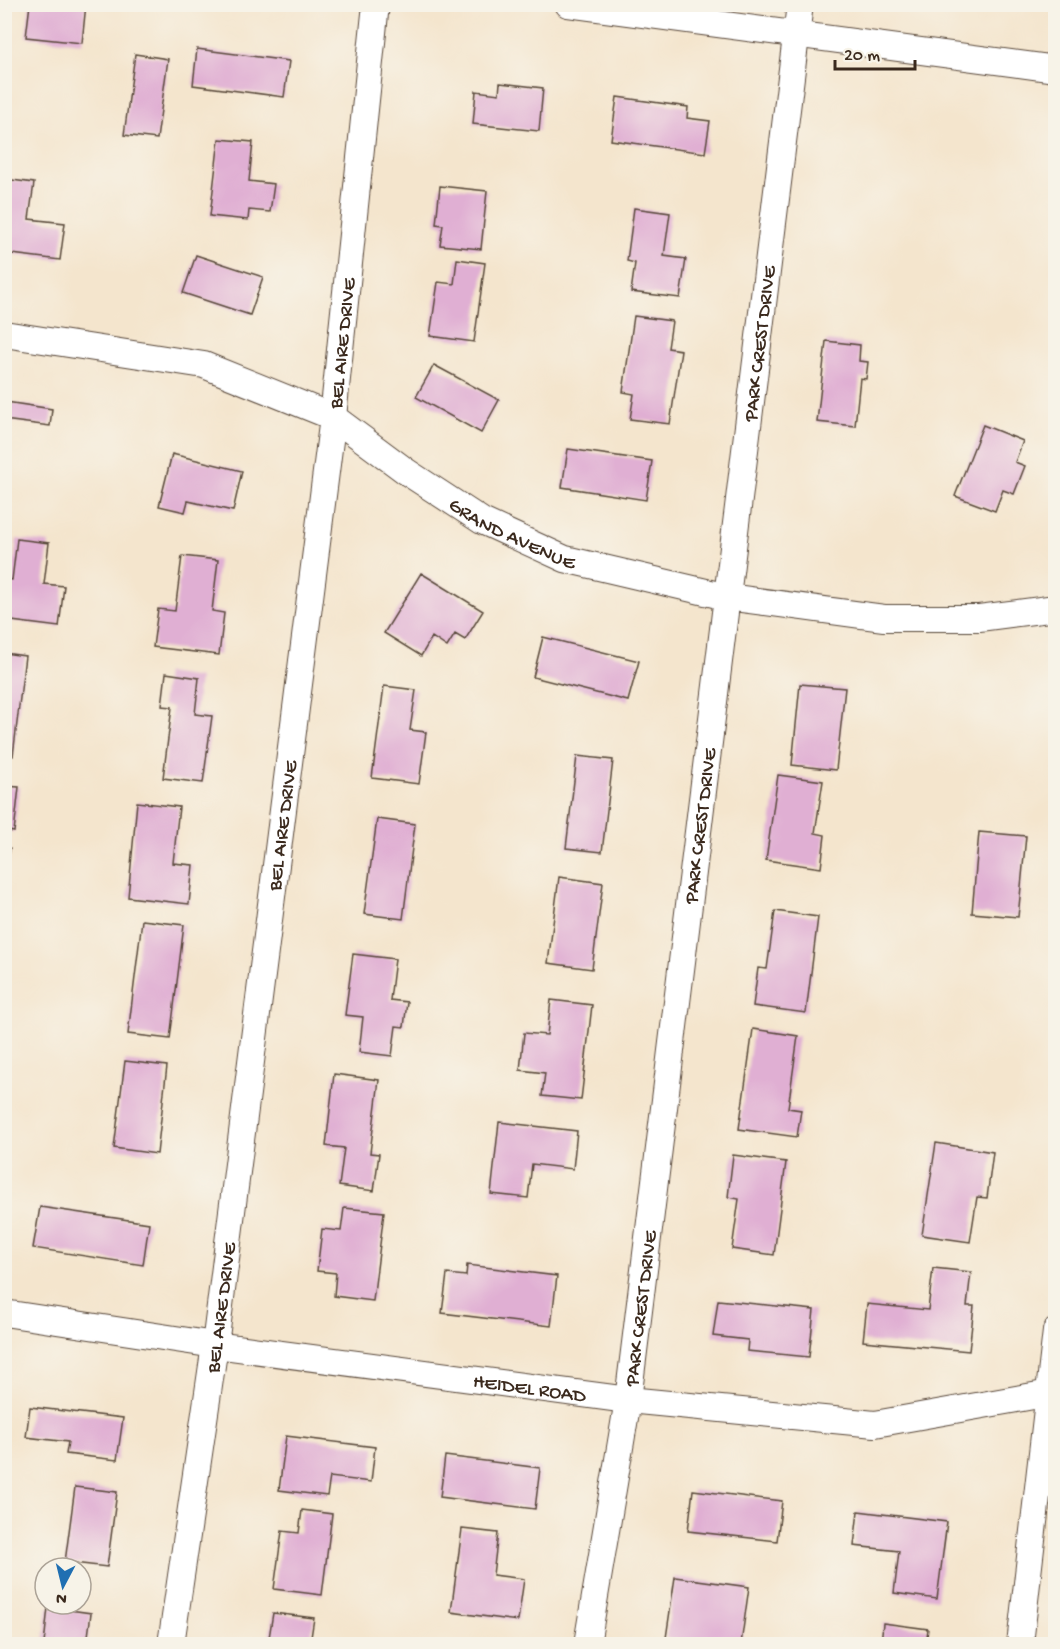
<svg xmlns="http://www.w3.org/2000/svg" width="1060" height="1649" font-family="'Gochi Hand',sans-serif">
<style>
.building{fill:#e0afd3}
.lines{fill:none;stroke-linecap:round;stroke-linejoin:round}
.minor-casing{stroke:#574638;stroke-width:28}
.minor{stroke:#fff;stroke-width:26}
.labels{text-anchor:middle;stroke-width:4.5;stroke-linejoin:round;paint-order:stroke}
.street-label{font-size:20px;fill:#3b2a1e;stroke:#f7f3e8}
</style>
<rect width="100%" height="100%" fill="#f7f3e8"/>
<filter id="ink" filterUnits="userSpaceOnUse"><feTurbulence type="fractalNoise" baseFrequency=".0167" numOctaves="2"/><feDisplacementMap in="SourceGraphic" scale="12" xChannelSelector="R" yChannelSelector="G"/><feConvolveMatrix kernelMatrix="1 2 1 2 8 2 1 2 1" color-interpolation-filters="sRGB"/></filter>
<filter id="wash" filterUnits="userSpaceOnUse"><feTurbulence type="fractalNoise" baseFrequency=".008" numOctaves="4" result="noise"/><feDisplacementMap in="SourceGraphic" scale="24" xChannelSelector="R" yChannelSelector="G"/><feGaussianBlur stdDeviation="1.35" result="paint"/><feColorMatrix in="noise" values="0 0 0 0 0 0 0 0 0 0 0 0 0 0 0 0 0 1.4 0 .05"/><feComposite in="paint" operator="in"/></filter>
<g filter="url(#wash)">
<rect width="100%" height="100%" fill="#f4e5cd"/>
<g id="blocks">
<path class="building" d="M30 4H86L82 43 26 37Z
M197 49 289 61 284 97 193 85Z
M135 54 168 59 157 139 124 135Z
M500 83 543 88 539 131 473 124 476 91 499 94Z
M617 97 688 107 687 118 710 121 705 153 611 140Z
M219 139 253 142 249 181 274 184 270 212 249 210 248 220 210 216Z
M4 179 34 183 29 219 65 223 60 260 4 253Z
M440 186 487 191 481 249 440 245 443 225 436 224Z
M634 208 670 213 664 256 686 259 680 298 631 292 635 263 627 261Z
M196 255 263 277 250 315 183 293Z
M457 259 485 263 474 342 430 336 438 282 454 284Z
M634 316 672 321 668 348 681 350 670 424 630 419 634 394 623 392Z
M826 341 860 345 859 361 868 362 866 379 860 378 855 426 817 422Z
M434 365 499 400 481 433 416 397Z
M6 402 52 409 50 426 4 420Z
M983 425 1023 441 1015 462 1025 466 1014 494 1003 490 995 511 955 496Z
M568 449 652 461 646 500 562 487Z
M172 454 242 471 233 511 188 501 185 512 159 506Z
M17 539 49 543 44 584 64 586 59 627 4 620V579L12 580Z
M182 556 218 560 212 611 224 613 219 655 153 647 158 609 175 611Z
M421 573 483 611 465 640 455 634 447 647 432 637 421 656 384 633Z
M543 637 639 661 628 701 533 677Z
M4 653 25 656 13 756 4 755Z
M166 673 199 678 195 714 212 716 203 783 163 778 172 707 162 706Z
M800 684 845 688 836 770 792 765Z
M384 686 416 690 410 730 426 732 419 784 372 778Z
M577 756 613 760 602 852 566 848Z
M778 775 823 781 815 833 825 835 821 868 766 860Z
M4 786 19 787 14 832 4 830Z
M137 802 179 807 173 863 193 865 189 904 128 897Z
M377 819 415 824 403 919 364 914Z
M979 832 1026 836 1018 917 972 913Z
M4 847 10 848 6 880H4Z
M559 877 603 883 592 969 548 963Z
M775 911 818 917 806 1013 753 1006 758 968 767 969Z
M142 920 184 925 170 1039 128 1034Z
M353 954 395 959 390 1000 407 1002 404 1027 396 1026 392 1056 359 1052 363 1017 345 1015Z
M551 1000 592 1005 581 1100 542 1096 545 1073 520 1070 524 1033 547 1035Z
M753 1029 798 1036 788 1108 801 1110 797 1137 739 1129Z
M125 1061 167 1066 157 1154 114 1148Z
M334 1074 379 1080 370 1153 379 1154 374 1191 339 1186 344 1148 326 1146Z
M499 1122 577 1131 573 1169 532 1164 528 1198 491 1194Z
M936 1143 993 1152 987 1198 977 1197 970 1242 922 1235Z
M733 1155 786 1162 774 1255 732 1249 739 1199 728 1197Z
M40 1207 149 1223 143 1265 33 1248Z
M344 1208 384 1212 373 1301 334 1296 336 1273 317 1271 322 1229 341 1231Z
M467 1265 557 1276 551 1326 442 1313 447 1274 466 1276Z
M933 1268 971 1272 967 1306H974L969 1351 863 1341 867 1304 928 1310Z
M718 1300 814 1310 809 1357 747 1351 748 1340 713 1336Z
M30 1407 123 1418 117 1460 66 1454 68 1442 26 1437Z
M286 1436 375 1447 371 1482 330 1477 327 1496 279 1490Z
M445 1456 540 1468 535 1509 440 1497Z
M75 1487 117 1492 107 1567 65 1562Z
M693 1490 782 1501 777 1541 688 1531Z
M302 1510 332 1514 322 1595 274 1589 282 1531 299 1533Z
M858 1511 947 1522 937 1599 894 1593 899 1551 854 1546Z
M462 1529 498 1533 493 1575 524 1579 518 1621 451 1612Z
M675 1577 749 1587 741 1644H712L666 1638Z
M48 1607 91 1613 87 1644H44Z
M273 1613 314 1618 310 1644H268Z
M883 1623 928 1629 926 1644H881Z"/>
</g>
</g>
<g filter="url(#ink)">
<use href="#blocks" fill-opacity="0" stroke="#574638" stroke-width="1.5"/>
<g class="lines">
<g class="minor-casing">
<g id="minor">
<path d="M568 4 1056 69"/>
<path id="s1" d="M4 334 204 365 333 417 407 472 482 521 565 559 727 597 884 618H979L1056 608"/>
<path id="s2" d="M4 1313 215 1345 628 1400 875 1424 1056 1392"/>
<path id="s3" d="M171 1644 215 1345 333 417 376 4"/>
<path id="s4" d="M587 1644 628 1400 800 4"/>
<path d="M1020 1644 1056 1331"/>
</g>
</g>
<use href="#minor" class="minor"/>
</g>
</g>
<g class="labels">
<g class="street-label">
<text dy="7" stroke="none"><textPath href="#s3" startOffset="1312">BEL AIRE DRIVE</textPath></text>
<text dy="7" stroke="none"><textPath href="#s4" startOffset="1312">PARK CREST DRIVE</textPath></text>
<text dy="7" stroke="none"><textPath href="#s1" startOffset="556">GRAND AVENUE</textPath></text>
<text dy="7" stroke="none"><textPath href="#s3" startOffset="826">BEL AIRE DRIVE</textPath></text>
<text dy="7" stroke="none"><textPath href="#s4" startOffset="826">PARK CREST DRIVE</textPath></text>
<text dy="7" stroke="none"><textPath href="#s3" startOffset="340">BEL AIRE DRIVE</textPath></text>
<text dy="7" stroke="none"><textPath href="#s4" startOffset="340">PARK CREST DRIVE</textPath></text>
<text dy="7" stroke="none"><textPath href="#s2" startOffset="531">HEIDEL ROAD</textPath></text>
</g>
</g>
<rect width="1060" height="1649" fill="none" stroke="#f7f3e8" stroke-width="24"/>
<g transform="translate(63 1586) rotate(187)"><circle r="28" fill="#f7f3e8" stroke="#aca397" stroke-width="1.5"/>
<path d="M0-4.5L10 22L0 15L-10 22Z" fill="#1f6fb2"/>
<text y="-9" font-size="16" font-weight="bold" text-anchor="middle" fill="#3b2a1e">N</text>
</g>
<path d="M835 60v9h80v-9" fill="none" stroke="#3b2a1e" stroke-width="3"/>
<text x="844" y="60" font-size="18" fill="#3b2a1e" stroke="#f7f3e8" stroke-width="4.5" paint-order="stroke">20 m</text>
</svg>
